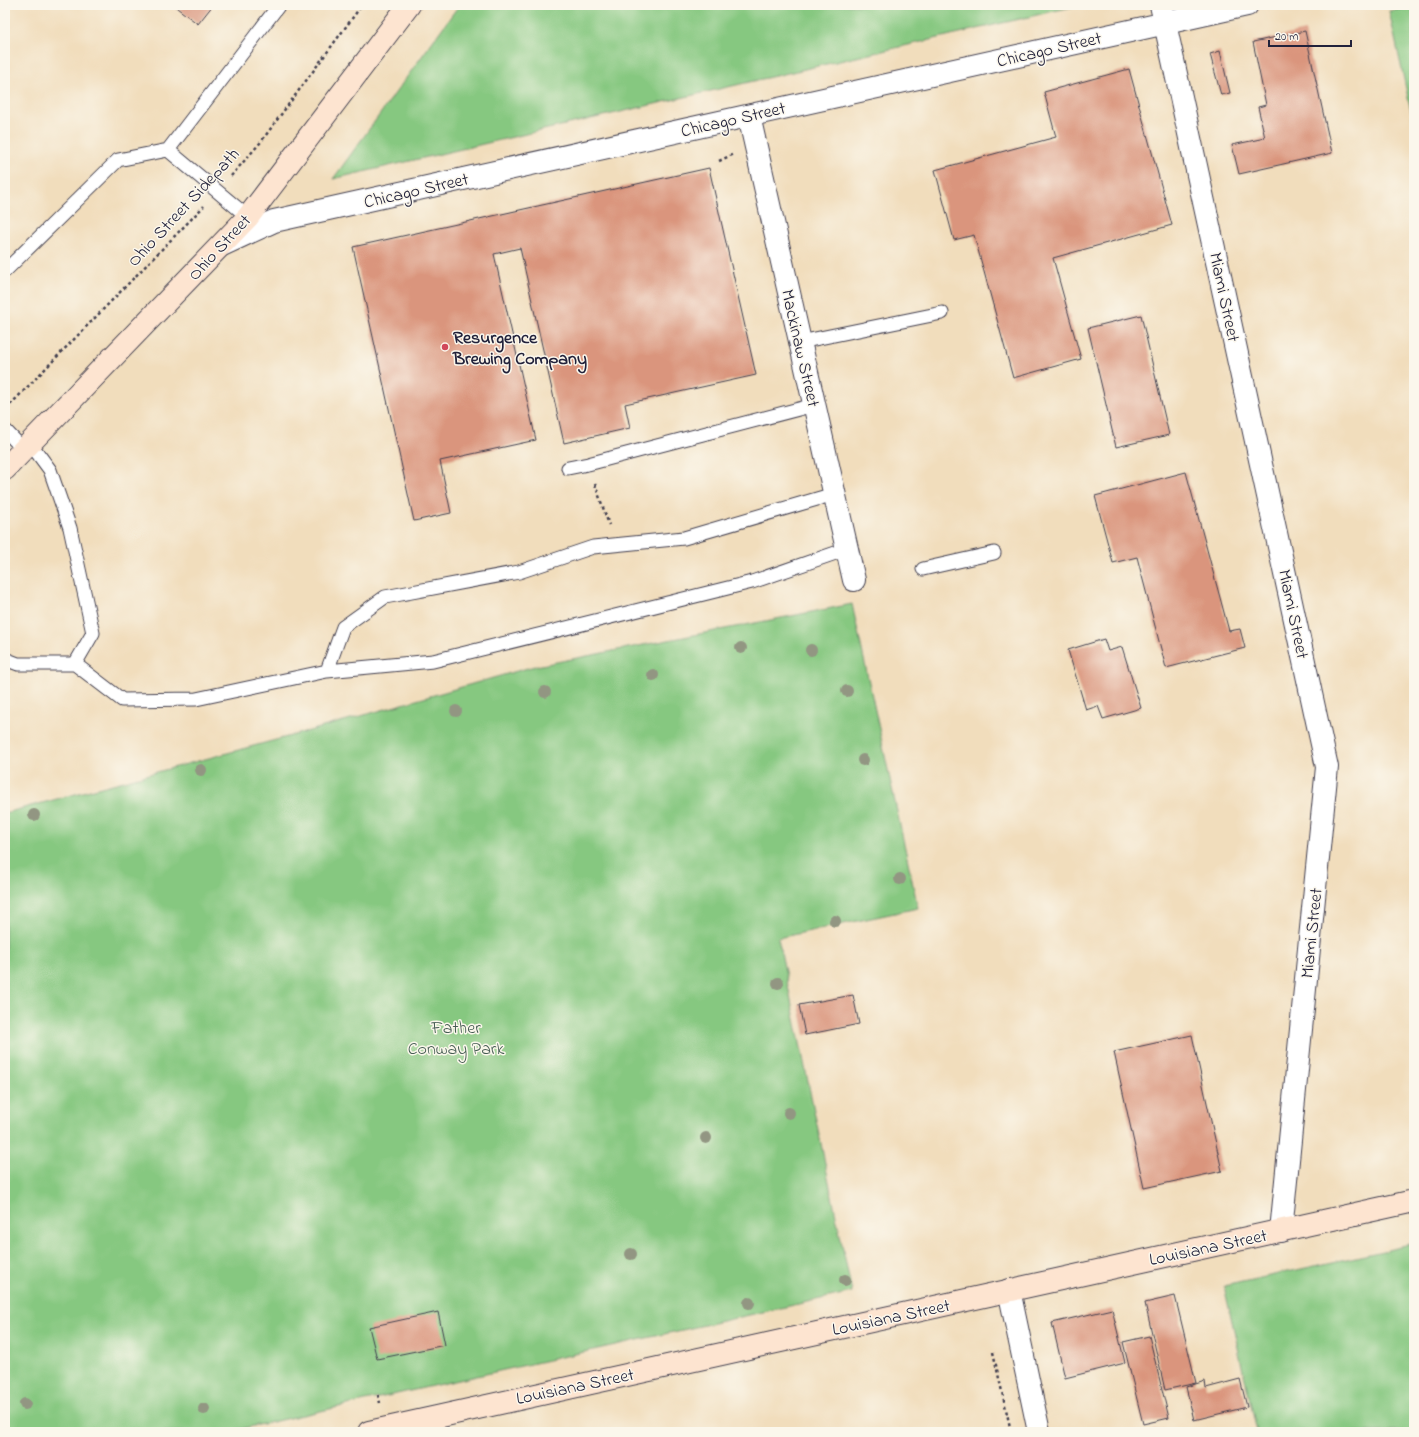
<svg xmlns="http://www.w3.org/2000/svg" width="1419" height="1437" font-family="'Indie Flower',sans-serif">
<style>
.green{fill:#86c880;stroke:#54755e}
.building{fill:#da957d}
.lines{fill:none;stroke-linecap:round;stroke-linejoin:round}
.lane-casing{stroke:#413e4e;stroke-width:15}
.street-casing{stroke:#413e4e;stroke-width:24}
.secondary-casing{stroke:#413e4e;stroke-width:24}
.path{stroke:#413e4e;stroke-width:2.5;stroke-dasharray:3 3;stroke-linecap:butt}
.lane{stroke:#fff;stroke-width:13}
.street{stroke:#fff;stroke-width:22}
.secondary{stroke:#fde4d0;stroke-width:22}
.tree{fill:#929682}
.poi-dot{fill:#d1495b;stroke:#fbf7ec;stroke-width:1.5}
.labels{text-anchor:middle;stroke-width:3;stroke-linejoin:round;paint-order:stroke}
.street-label{font-size:18px;fill:#22223b;stroke:#fbf7ec}
.poi-label{font-size:18px;font-weight:bold;fill:#22223b;stroke:#fbf7ec;text-anchor:start}
.park-label{font-size:18px;fill:#455c53;stroke:#fbf7ec}
</style>
<rect width="100%" height="100%" fill="#fbf7ec"/>
<filter id="ink" filterUnits="userSpaceOnUse"><feTurbulence type="fractalNoise" baseFrequency=".025" numOctaves="2"/><feDisplacementMap in="SourceGraphic" scale="8" xChannelSelector="R" yChannelSelector="G"/><feConvolveMatrix kernelMatrix="1 2 1 2 8 2 1 2 1" color-interpolation-filters="sRGB"/></filter>
<filter id="wash" filterUnits="userSpaceOnUse"><feTurbulence type="fractalNoise" baseFrequency=".012" numOctaves="4" result="noise"/><feDisplacementMap in="SourceGraphic" scale="16" xChannelSelector="R" yChannelSelector="G"/><feGaussianBlur stdDeviation="0.9" result="paint"/><feColorMatrix in="noise" values="0 0 0 0 0 0 0 0 0 0 0 0 0 0 0 0 0 1.4 0 .05"/><feComposite in="paint" operator="in"/></filter>
<g filter="url(#wash)">
<rect width="100%" height="100%" fill="#f1ddbc"/>
<path class="green" d="M459 5H1080L333 179Z
M1414 7V125L1389 11Z
M852 604 918 908 778 938 852 1292 227 1432H5V813L309 731 531 667Z
M1410 1245 1414 1263V1432H1257L1224 1286Z"/>
<g id="blocks">
<path class="building" d="M173 5H213L198 24Z
M1305 31 1332 153 1239 174 1232 145 1265 138 1258 107 1266 105 1253 42Z
M1220 51 1230 93 1221 95 1210 54Z
M1129 69 1172 225 1053 258 1081 359 1013 378 974 235 954 240 935 170 1056 137 1044 92Z
M709 168 756 375 625 404 630 428 564 443 520 248 494 254 536 440 440 461 451 513 414 521 353 247Z
M1141 315 1169 435 1116 447 1088 328Z
M1186 472 1229 631 1240 629 1245 648 1166 668 1137 557 1113 563 1095 496Z
M1104 639 1108 651 1122 647 1141 708 1103 719 1098 706 1086 710 1068 650Z
M853 995 859 1024 805 1035 799 1005Z
M1192 1035 1222 1171 1144 1188 1114 1052Z
M1175 1296 1196 1383 1165 1390 1145 1303Z
M1112 1309 1125 1363 1065 1378 1052 1323Z
M438 1312 445 1345 377 1359 369 1327Z
M1149 1336 1169 1418 1143 1424 1123 1342Z
M1240 1379 1247 1407 1194 1420 1186 1387 1205 1381 1206 1388Z
M1164 1429 1165 1432H1152V1431Z"/>
</g>
</g>
<g filter="url(#ink)">
<use href="#blocks" fill-opacity="0" stroke="#413e4e" stroke-width="1"/>
<g class="lines">
<g class="lane-casing">
<path id="lane" d="M248 217 168 150 279 5
M5 271 118 160 168 150
M800 342 942 313
M5 430 24 450
M568 468 588 464 814 405
M923 569 994 553
M5 659 18 664H75L93 633 70 528 50 470 30 443
M75 664 122 700 196 699 327 671 433 661 752 582 847 549
M327 671 343 627 385 597 519 572 593 547 684 538 834 494"/>
</g>
<g class="street-casing">
<path id="street" d="M1161 5 1327 767 1281 1231
M749 116 854 580
M222 245 274 221 1247 5
M1009 1290 1039 1432"/>
</g>
<g class="secondary-casing">
<path id="secondary" d="M5 469 248 217 409 5
M369 1432 1414 1201"/>
</g>
<path class="path" d="M719 161 732 155
M231 176 260 143 362 5
M6 409 204 206
M595 484 609 525
M993 1352 1010 1427
M378 1395 380 1403"/>
<use href="#lane" class="lane"/>
<use href="#street" class="street"/>
<use href="#secondary" class="secondary"/>
</g>
<g class="tree">
<circle cx="741" cy="648" r="6"/>
<circle cx="811" cy="650" r="6"/>
<circle cx="653" cy="675" r="6"/>
<circle cx="847" cy="691" r="6"/>
<circle cx="545" cy="692" r="6"/>
<circle cx="456" cy="711" r="6"/>
<circle cx="863" cy="760" r="6"/>
<circle cx="201" cy="770" r="6"/>
<circle cx="34" cy="815" r="6"/>
<circle cx="900" cy="879" r="6"/>
<circle cx="835" cy="921" r="6"/>
<circle cx="778" cy="983" r="6"/>
<circle cx="789" cy="1113" r="6"/>
<circle cx="706" cy="1138" r="6"/>
<circle cx="631" cy="1254" r="6"/>
<circle cx="845" cy="1280" r="6"/>
<circle cx="749" cy="1303" r="6"/>
<circle cx="25" cy="1404" r="6"/>
<circle cx="204" cy="1409" r="6"/>
</g>
</g>
<circle class="poi-dot" cx="445" cy="347" r="4"/>
<g class="labels">
<g class="street-label">
<text transform="translate(1049 49) rotate(-13)" y="6">Chicago Street</text>
<text transform="translate(733 119) rotate(-13)" y="6">Chicago Street</text>
<text transform="translate(416 190) rotate(-13)" y="6">Chicago Street</text>
<text transform="translate(183 207) rotate(-47)" y="6">Ohio Street Sidepath</text>
<text transform="translate(219 247) rotate(-47)" y="6">Ohio Street</text>
<text transform="translate(1225 297) rotate(78)" y="6">Miami Street</text>
<text transform="translate(801 348) rotate(77)" y="6">Mackinaw Street</text>
<text transform="translate(1294 614) rotate(78)" y="6">Miami Street</text>
<text transform="translate(1311 933) rotate(-84)" y="6">Miami Street</text>
<text transform="translate(1208 1247) rotate(-12)" y="6">Louisiana Street</text>
<text transform="translate(891 1317) rotate(-12)" y="6">Louisiana Street</text>
<text transform="translate(575 1386) rotate(-12)" y="6">Louisiana Street</text>
</g>
<g class="poi-label">
<text x="453" y="343">Resurgence<tspan x="453" dy="21">Brewing Company</tspan></text>
</g>
<g class="park-label">
<text x="456" y="1033">Father<tspan x="456" dy="21">Conway Park</tspan></text>
</g>
</g>
<rect width="1419" height="1437" fill="none" stroke="#fbf7ec" stroke-width="20"/>
<path d="M1269 40v6h82v-6" fill="none" stroke="#22223b" stroke-width="2"/>
<text x="1275" y="40" font-size="12" fill="#22223b" stroke="#fbf7ec" stroke-width="3" paint-order="stroke">20 m</text>
</svg>
